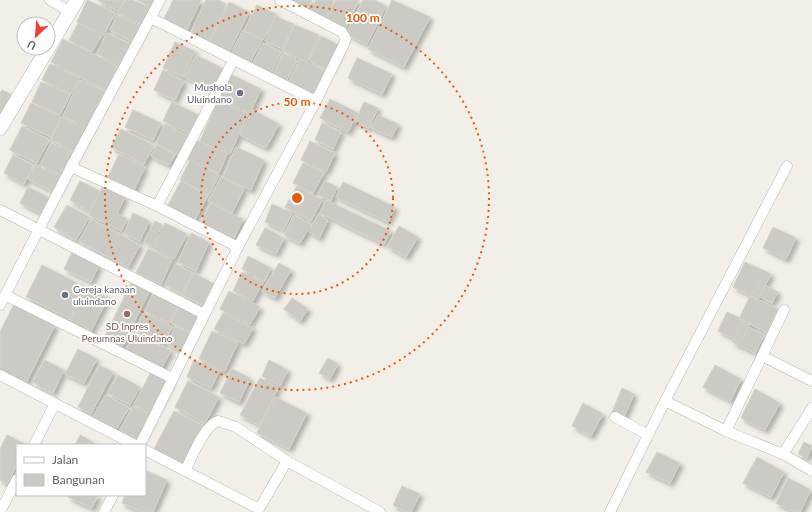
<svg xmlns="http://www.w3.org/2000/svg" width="812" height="512" font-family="Lato,sans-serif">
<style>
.building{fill:#cccac5;stroke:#d6d1c6;filter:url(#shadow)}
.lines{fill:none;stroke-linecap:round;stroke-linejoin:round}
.street-casing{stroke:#b5b8bc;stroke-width:11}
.secondary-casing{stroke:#b6babf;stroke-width:15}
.street{stroke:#fff;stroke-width:10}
.secondary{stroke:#fff;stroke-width:14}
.ring{fill:none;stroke:#e8590c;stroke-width:2;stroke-dasharray:2 4}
.worship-dot{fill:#6b7280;stroke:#fff;stroke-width:1.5}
.education-dot{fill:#8d6e63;stroke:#fff;stroke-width:1.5}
.labels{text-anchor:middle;stroke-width:3.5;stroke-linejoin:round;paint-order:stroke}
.worship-label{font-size:10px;fill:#5b616d;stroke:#fff;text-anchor:end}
.education-label{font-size:10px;fill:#785e54;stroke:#fff}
.centre{fill:#e8590c;stroke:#fff;stroke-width:2}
.ring-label{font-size:12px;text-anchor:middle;font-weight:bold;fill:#e8590c;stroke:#fff;stroke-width:3.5;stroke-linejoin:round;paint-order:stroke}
</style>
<defs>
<filter id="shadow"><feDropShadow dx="3.5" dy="3.5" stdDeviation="2" flood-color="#0004"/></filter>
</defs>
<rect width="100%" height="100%" fill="#f1efe8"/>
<path class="building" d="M87 0 115 13 104 35 77 22Z
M97 0H124L118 11Z
M125 0H133L152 9 144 26 118 13Z
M137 0H154L151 6Z
M173 0H201L186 32 163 21Z
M206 0H218L226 4 207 46 189 37Z
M286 0H312L307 10Z
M316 0H334L324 20 310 13Z
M336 0H359L345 29 326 20Z
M363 0H375L386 6 367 44 346 34Z
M392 0 430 17 404 67 368 49Z
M229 2 249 12 227 56 208 46Z
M257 5 276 14 263 40 244 31Z
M117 15 143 28 135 43 110 30Z
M276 17 294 24 282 49 265 41Z
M78 23 101 36 92 52 69 40Z
M295 25 319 35 307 62 283 51Z
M243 30 262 40 248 67 229 57Z
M107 33 132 45 122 66 97 54Z
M321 36 341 46 329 71 309 61Z
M63 39 121 68 109 92 51 62Z
M175 42 195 51 183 77 163 68Z
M263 43 281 52 270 75 251 67Z
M283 53 297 60 285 84 271 78Z
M196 55 226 70 215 93 185 77Z
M357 58 392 74 382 94 348 78Z
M300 59 325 71 312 98 287 85Z
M50 64 79 78 71 94 42 80Z
M163 70 184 81 175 100 154 90Z
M230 74 261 89 250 113 219 98Z
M80 80 106 92 90 128 63 116Z
M41 82 70 95 60 115 32 102Z
M2 90 14 96 3 114 0 113V93Z
M330 99 358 113 348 132 320 118Z
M218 100 248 114 230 154 200 141Z
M172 102 201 116 192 135 163 121Z
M364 102 378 108 369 128 355 122Z
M31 103 61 117 51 137 21 123Z
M133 110 161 123 153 140 125 127Z
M253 110 279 124 266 148 240 135Z
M378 115 398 124 392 137 371 128Z
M62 117 88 130 77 153 51 140Z
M322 123 341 132 333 149 315 140Z
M166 124 191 138 181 157 156 143Z
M22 126 49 140 37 163 10 150Z
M121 129 154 146 144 164 111 147Z
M196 140 227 154 219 173 187 159Z
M310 141 335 153 326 172 301 160Z
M51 143 75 154 64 176 40 165Z
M157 145 175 155 169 165 151 156Z
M236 147 264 160 251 190 223 177Z
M119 154 145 167 133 192 107 179Z
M13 155 33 165 24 184 4 173Z
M190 160 219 175 209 195 180 180Z
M303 163 324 173 313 193 293 183Z
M35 165 63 178 56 193 28 179Z
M221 177 244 189 232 213 208 201Z
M80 181 100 191 89 211 70 200Z
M181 181 208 196 194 221 167 207Z
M325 181 337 187 331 201 318 195Z
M343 182 395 207 388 222 336 197Z
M103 186 125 197 117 213 127 219 121 231 89 215Z
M297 186 322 200 311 221 285 207Z
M28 187 50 198 43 214 20 203Z
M326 200 391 231 384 244 320 213Z
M211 203 243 219 232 242 199 226Z
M272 204 292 213 284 230 265 222Z
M67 205 89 217 76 240 54 227Z
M133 213 149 221 140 241 124 233Z
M318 214 328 220 319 238 309 232Z
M294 215 311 224 300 243 284 235Z
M91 219 140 245 128 267 79 241Z
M155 221 162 225 152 246 144 242Z
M165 223 187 234 174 259 153 249Z
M399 226 418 237 406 257 387 246Z
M773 227 796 238 786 259 763 248Z
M265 228 284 238 276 254 256 245Z
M191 233 209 242 196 271 178 262Z
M148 249 172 260 161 284 136 273Z
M72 252 99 265 91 282 64 269Z
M248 256 271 268 265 281 242 269Z
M745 262 771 274 758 299 733 287Z
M279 263 291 270 275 298 262 291Z
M176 264 192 273 182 293 165 284Z
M42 265 85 287 70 318 26 297Z
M242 272 263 282 253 301 233 291Z
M194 273 214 284 202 305 183 295Z
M133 279 151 288 121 349 103 340Z
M759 282 778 292 772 303 753 293Z
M88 287 108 298 90 333 69 322Z
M229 291 260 307 250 324 220 309Z
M154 293 178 306 169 323 145 311Z
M750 296 778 309 767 332 739 319Z
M292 298 308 309 300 321 284 309Z
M14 304 55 325 26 383 0 370V332Z
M179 306 201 316 192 333 171 323Z
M727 312 750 323 741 342 718 331Z
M144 313 172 327 164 344 135 329Z
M223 313 253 328 244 344 214 329Z
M741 323 764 335 755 353 732 342Z
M176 326 192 334 183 352 167 344Z
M212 331 238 343 224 372 199 359Z
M135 333 171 351 161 369 126 350Z
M78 349 97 359 84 383 65 374Z
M328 358 338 364 330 379 319 373Z
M45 360 64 370 53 393 33 382Z
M194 360 219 371 211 388 187 377Z
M269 360 288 370 280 386 262 376Z
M99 365 113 372 91 414 78 407Z
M715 365 741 379 730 401 703 387Z
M232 369 250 378 239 402 220 393Z
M151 372 171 382 153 415 134 404Z
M118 375 140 387 130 405 108 393Z
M260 378 278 388 259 425 240 415Z
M188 381 219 397 205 423 175 407Z
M622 388 634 394 624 417 612 412Z
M755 389 780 403 765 430 741 418Z
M106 395 129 408 115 431 92 418Z
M275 397 307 413 289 449 257 433Z
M583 403 603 414 591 436 572 426Z
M133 406 153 417 140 440 120 430Z
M174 411 203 426 182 465 154 449Z
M7 435 27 445H17V464L7 484 0 480V449Z
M80 435 98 445H75Z
M804 442 812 446 807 458 798 454Z
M657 452 680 463 670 483 646 472Z
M757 457 784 472 771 497 743 483Z
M145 470 167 480 153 512H142L122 503 125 495H145Z
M788 478 811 490 800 512H796L776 503Z
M402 486 420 494 411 512H407L393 505Z
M69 495H98L92 508 68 497Z"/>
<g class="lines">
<g class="street-casing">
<path id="street" d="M50 0 70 12
M151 18 316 101
M71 167 157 206 238 247
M157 206 233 61
M0 210 204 314
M5 295 172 378
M0 305 71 167 160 0
M784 310 762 356 812 381
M0 375 135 445
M665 401 787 166
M615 417 648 435
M726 431 762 356
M34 445 55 403
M140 445 238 247 316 101 344 44 346 39 342 32 280 0
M145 450 259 509 287 461 380 512
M783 454 812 408
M185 471C192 457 204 426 218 421L236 427 287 461
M0 512 17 479
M104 512 113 495
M610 512 665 401 726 431 783 454 812 471"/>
</g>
<g class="secondary-casing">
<path id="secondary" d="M0 128 77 0"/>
</g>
<use href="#street" class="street"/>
<use href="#secondary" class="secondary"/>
</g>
<g class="ring">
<circle cx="297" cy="198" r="96"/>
<circle cx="297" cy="198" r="192"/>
</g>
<g class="worship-dot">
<circle cx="240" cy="93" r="4"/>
<circle cx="65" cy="295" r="4"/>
</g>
<circle class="education-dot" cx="127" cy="314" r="4"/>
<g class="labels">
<g class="worship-label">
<text x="232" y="91">Mushola<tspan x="232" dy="12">Uluindano</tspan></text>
<text x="73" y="293" text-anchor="start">Gereja kanaan<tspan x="73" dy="12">uluindano</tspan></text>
</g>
<g class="education-label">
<text x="127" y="330">SD Inpres<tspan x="127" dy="12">Perumnas Uluindano</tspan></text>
</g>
</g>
<circle cx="297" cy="198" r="6" class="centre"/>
<g class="ring-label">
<text x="363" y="22">100 m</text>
<text x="297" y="106">50 m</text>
</g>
<rect x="16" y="444" width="130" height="52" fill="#ffffff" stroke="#bfc1c3"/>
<rect x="24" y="457" width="20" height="6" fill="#ffffff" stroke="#bfc1c3"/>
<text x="52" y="464" font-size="12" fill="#5f6368">Jalan</text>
<rect x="24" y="474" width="20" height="12" fill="#cccac5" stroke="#bfc1c3"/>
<text x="52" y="484" font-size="12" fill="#5f6368">Bangunan</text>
<g transform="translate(36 36) rotate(206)"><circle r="19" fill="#ffffff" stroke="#bfc1c3"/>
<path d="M0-3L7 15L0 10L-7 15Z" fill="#ea4335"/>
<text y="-6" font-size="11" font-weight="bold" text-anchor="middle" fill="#5f6368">U</text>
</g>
</svg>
